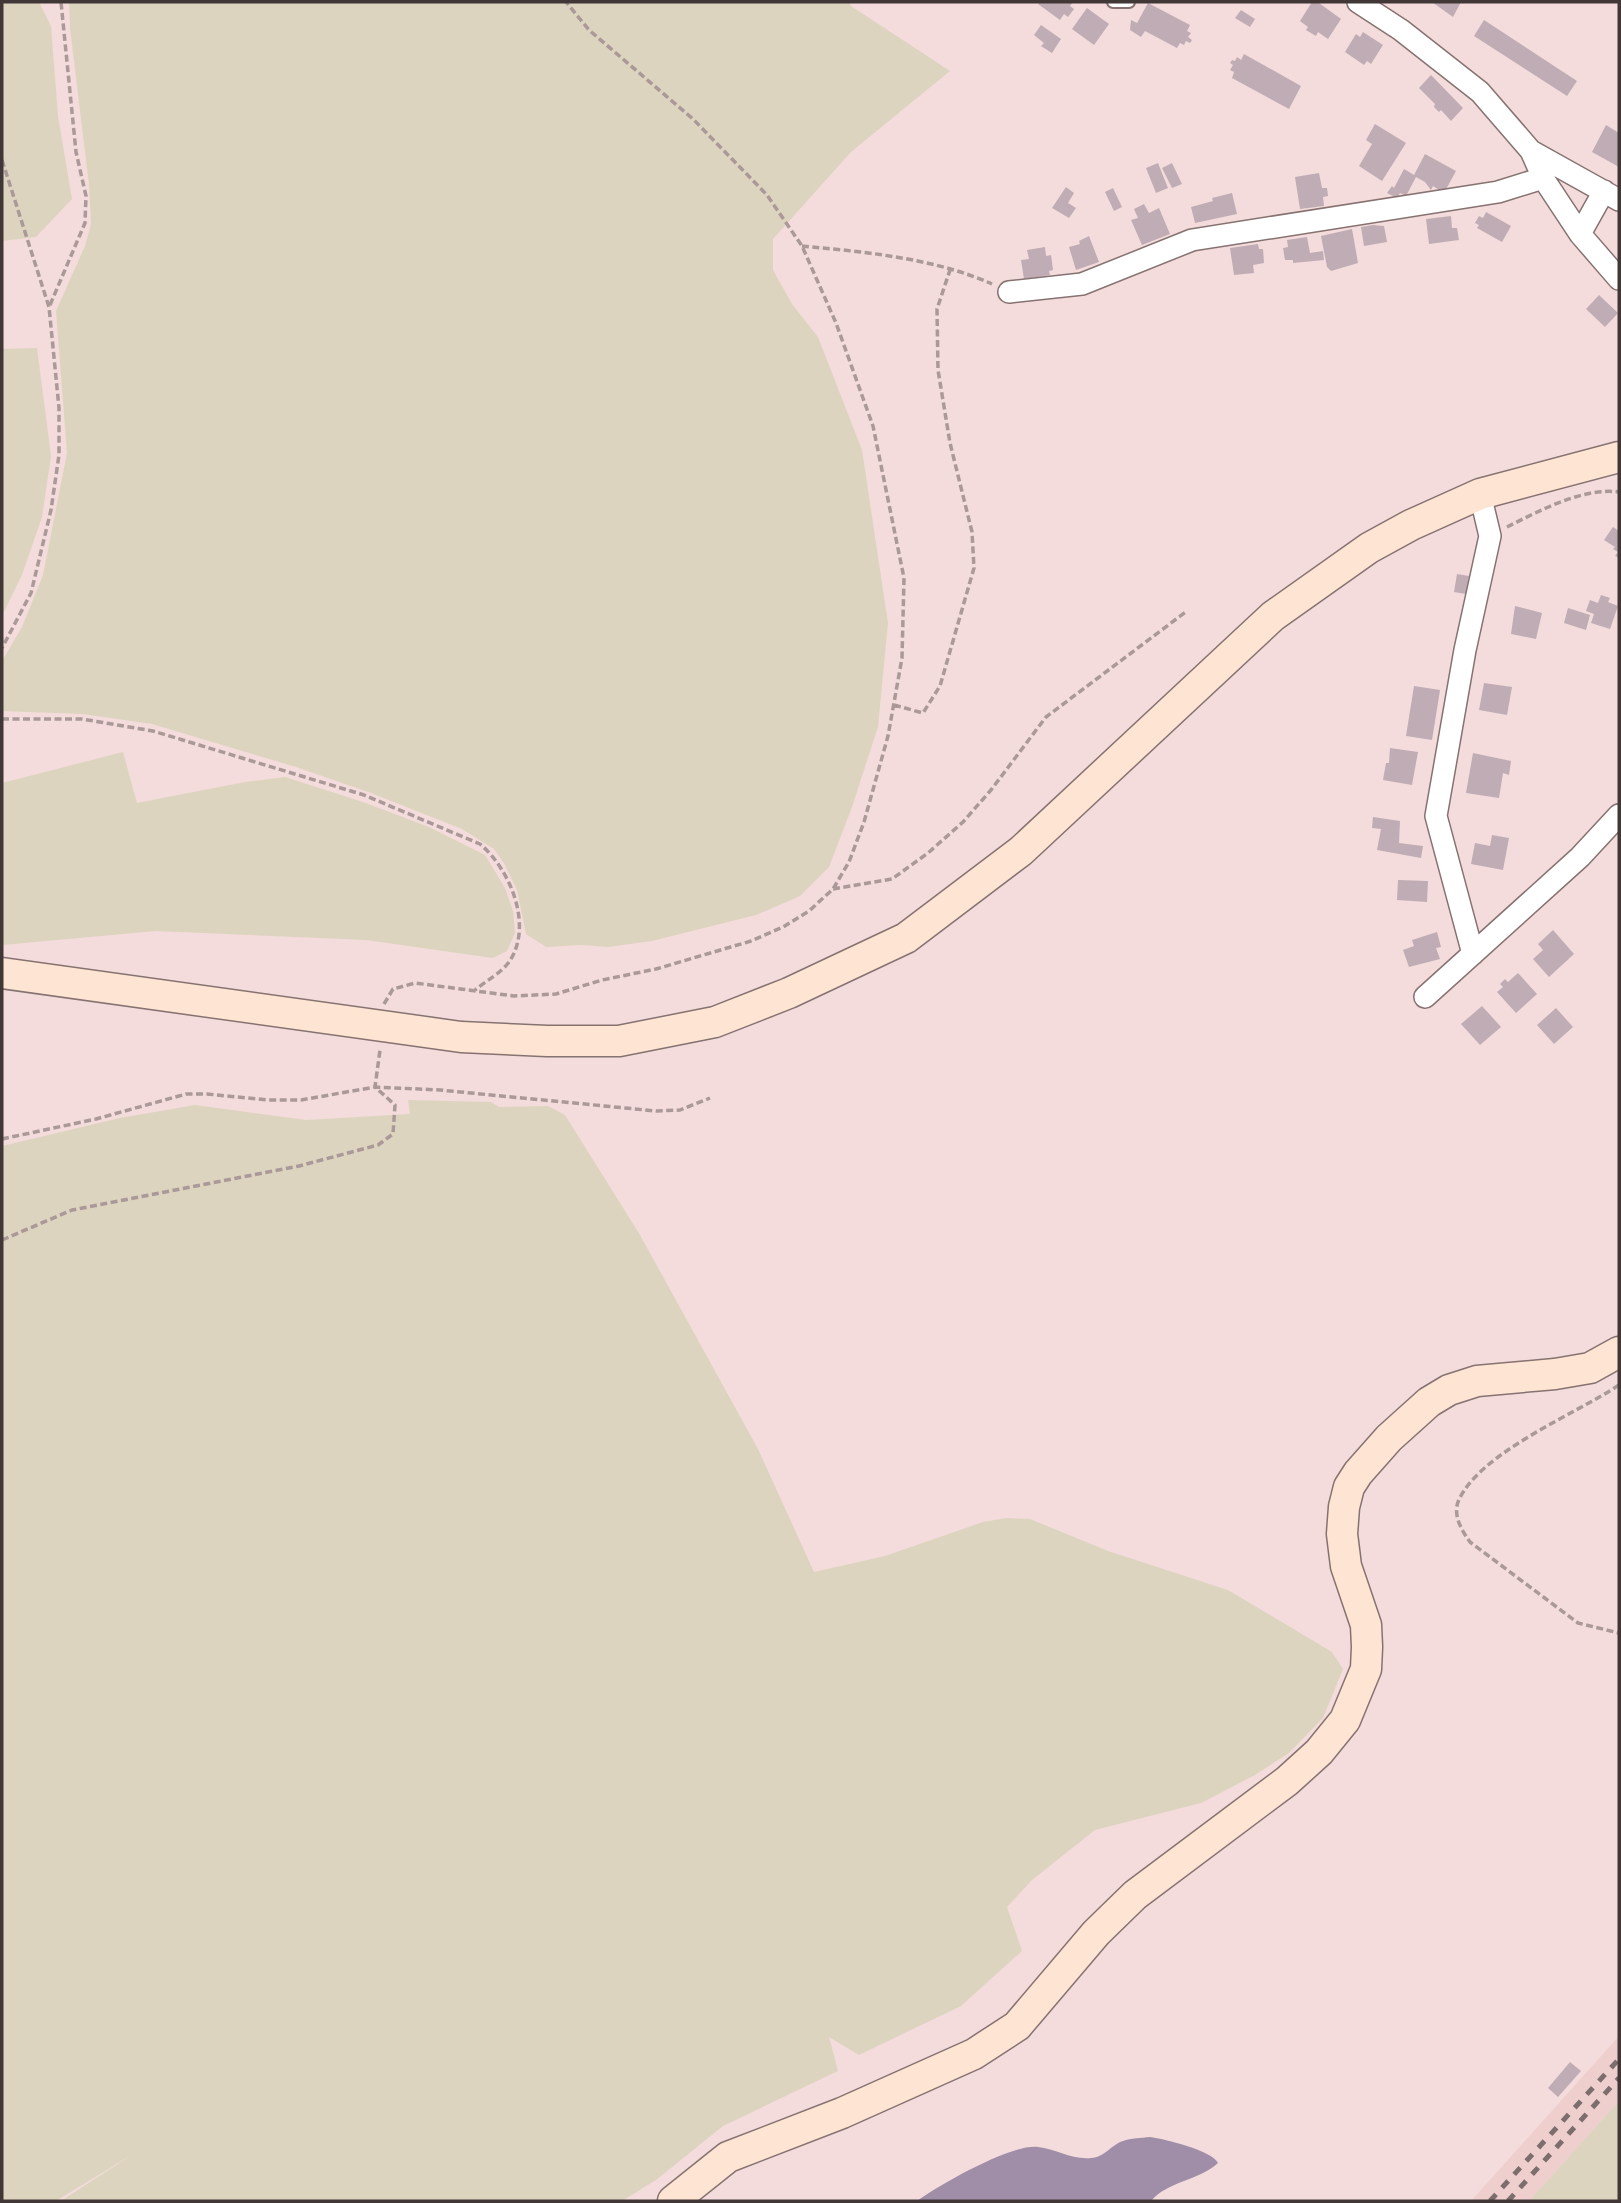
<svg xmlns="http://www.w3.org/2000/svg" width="1621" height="2203" font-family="'Sofia Sans Condensed',sans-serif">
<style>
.built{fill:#eecfcd}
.green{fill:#ddd4bf}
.water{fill:#a08ea9}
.building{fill:#c0acb5}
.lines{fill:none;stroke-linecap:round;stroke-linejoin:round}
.lane-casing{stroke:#867271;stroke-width:14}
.street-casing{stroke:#867271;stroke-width:24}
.secondary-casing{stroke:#867271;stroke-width:33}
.path{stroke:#aa9998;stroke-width:3.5;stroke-dasharray:7 3.5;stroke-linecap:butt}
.lane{stroke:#fff;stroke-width:10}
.street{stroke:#fff;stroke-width:21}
.secondary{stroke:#fee4d2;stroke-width:30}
.rail{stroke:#7c6e6d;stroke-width:5;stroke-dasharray:9 9;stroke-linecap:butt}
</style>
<rect width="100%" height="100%" fill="#f3dcdb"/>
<path class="built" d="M1619 2036V2101L1529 2201H1471Z"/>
<path class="green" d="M2 2H39L51 26 58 116 72 199 36 237 2 241Z
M69 2H849L851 6 950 71 851 152 773 239V270L792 304 818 337 862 450 888 623 878 727 852 807 829 867 800 896 756 915 652 941 608 947 581 945 546 947 526 934 517 890 505 865 494 849 462 829 371 793 296 767 152 724 82 714 2 711V661L22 627 43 575 67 453 56 311 85 246 91 224 89 185 70 28Z
M37 348 51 456 42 517 22 575 2 616V349Z
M123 752 137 803 245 782 285 777 363 802 429 827 485 855 505 888 513 911 515 933 507 951 493 958 366 940 156 931 2 945V783Z
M408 1100 491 1102 499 1107 548 1106 565 1115 640 1235 758 1449 814 1572 885 1556 983 1522 1006 1518 1030 1519 1108 1551 1228 1590 1332 1652 1343 1669 1323 1718 1289 1753 1255 1775 1201 1803 1095 1830 1032 1880 1007 1907 1022 1951 961 2006 859 2055 829 2037 838 2071 723 2126 656 2180 622 2201H61L133 2154 56 2201H2V1146L120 1118 195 1105 306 1120 410 1114Z
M1619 2101V2201H1529Z"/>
<path class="water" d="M1150 2137C1165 2139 1213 2151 1218 2163 1198 2181 1168 2181 1151 2201H917C939 2185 1012 2143 1038 2147 1056 2149 1072 2160 1091 2158 1105 2157 1111 2145 1123 2141 1131 2138 1141 2138 1150 2137Z"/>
<path class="building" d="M1040 2H1073L1070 6 1074 9 1068 17 1064 14 1060 20 1038 4Z
M1312 2 1319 3 1341 19 1328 39 1318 32 1316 36 1306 30 1308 27 1300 21Z
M1432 2H1461L1453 17Z
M1148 3 1190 25 1187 31 1191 33 1188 37 1192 40 1190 43 1186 41 1184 45 1180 43 1177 48 1145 31 1141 37 1130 30 1131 20 1137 23Z
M1087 8 1109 24 1094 45 1072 29Z
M1241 10 1255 19 1250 27 1235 18Z
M1484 20 1577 81 1567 96 1474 36Z
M1041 25 1061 39 1052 53 1041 46 1044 43 1034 35Z
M1363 32 1383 45 1371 64 1367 61 1364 65 1345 52 1356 34 1360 37Z
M1244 54 1301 86 1289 109 1232 78 1234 72 1230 70 1233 65 1230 63 1232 60 1235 61 1237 57 1241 60Z
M1431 75 1463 108 1451 121 1441 110 1439 112 1434 107 1435 104 1419 88Z
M1375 124 1406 143 1382 181 1359 166 1372 144 1366 140Z
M1606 125 1619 133V167L1592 152Z
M1425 154 1456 171 1444 193 1433 186 1431 190 1425 182 1416 177 1406 196 1400 193 1397 198 1387 193 1392 186 1394 188 1404 169 1414 175Z
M1158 163 1168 188 1156 193 1146 168Z
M1172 163 1182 184 1172 188 1162 168Z
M1319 173 1322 188H1327L1328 196 1323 197 1324 206 1300 209 1295 177Z
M1066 187 1074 193 1068 203 1076 208 1069 218 1052 208Z
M1113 188 1122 207 1114 211 1105 192Z
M1232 193 1237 214 1195 223 1191 207 1213 201 1212 198Z
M1144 204 1149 213 1159 208 1170 234 1142 245 1131 220 1138 218 1134 209Z
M1486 212 1511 226 1502 242 1477 228 1479 225 1475 223 1479 216 1483 218Z
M1451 216 1452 228H1457L1459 240 1429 244 1426 219Z
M1373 225 1384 226 1387 242 1364 246 1361 227Z
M1352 229 1358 263 1331 271 1327 267 1321 236Z
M1089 236 1099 262 1076 270 1069 247 1080 244 1079 241Z
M1307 237 1310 253 1323 251 1324 260 1293 263V260H1285L1283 248 1288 247 1287 240Z
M1258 244 1259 249H1263L1264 263 1253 265 1254 273 1234 275 1230 248Z
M1045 247 1046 256 1051 255 1053 270 1049 271 1050 275 1024 279 1021 260 1029 259 1027 250Z
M1599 295 1618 313 1605 327 1586 309Z
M1613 527 1619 531V558L1615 556 1618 552 1613 549 1615 547 1604 540Z
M1457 574 1469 576 1466 594 1454 592Z
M1601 595 1610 598 1608 602 1618 606 1610 629 1591 623 1594 614 1586 611 1590 600 1598 603Z
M1515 606 1542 613 1536 639 1511 634Z
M1568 608 1590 615 1586 630 1564 623Z
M1484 683 1512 687 1507 715 1479 710Z
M1414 686 1440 690 1432 740 1406 736Z
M1390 748 1418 752 1412 785 1383 780 1386 763H1389Z
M1473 753 1511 761 1509 775 1503 773 1499 798 1466 793Z
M1373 817 1400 821 1399 843 1423 846 1421 858 1377 850 1381 829 1372 828Z
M1492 835 1509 838 1503 870 1471 864 1475 843 1490 846Z
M1398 880 1428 881 1427 902 1397 900Z
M1553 930 1574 954 1549 977 1533 959 1543 950 1538 944Z
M1437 932 1441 947 1436 948 1440 959 1409 967 1403 950 1414 946 1412 940Z
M1518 973 1537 994 1516 1013 1497 992 1503 987 1500 984 1505 979 1508 982Z
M1482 1006 1501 1027 1480 1045 1461 1024Z
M1556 1008 1573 1027 1554 1044 1537 1025Z
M1570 2062 1581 2071 1558 2097 1548 2088Z"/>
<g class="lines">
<g class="lane-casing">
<path id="lane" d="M1113 2H1129"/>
</g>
<g class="street-casing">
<path id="street" d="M1358 2 1401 30 1480 92 1531 151 1543 178 1580 234 1619 279
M1531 151 1619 200
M1580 234 1604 191
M1009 292 1082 284 1192 240 1498 192 1543 178
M1473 954 1436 816 1465 650 1490 536 1480 494
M1425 997 1580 857 1619 815"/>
</g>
<g class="secondary-casing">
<path id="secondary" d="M2 973 461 1037 547 1041H619L715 1022 789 993 906 938 1021 851 1273 616 1369 548 1411 525 1480 494 1619 457
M673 2201 728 2157 842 2113 974 2054 1017 2026 1096 1933 1135 1895 1287 1781 1319 1752 1345 1720 1366 1669 1367 1647 1366 1625 1346 1566 1342 1534 1344 1507 1349 1487 1358 1473 1389 1438 1429 1402 1449 1390 1477 1381 1555 1374 1590 1368 1619 1352"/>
</g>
<path class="path" d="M2 160 49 307 59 408V455L51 510 31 593 2 648
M802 246C865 252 934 258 992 284
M50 305 85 223 86 196 76 152 61 2
M1507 527C1539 511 1583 487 1619 492
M894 705 923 713 940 686 974 568 972 532 950 443 938 370 937 309 950 270
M2 719H82L153 731 364 795 480 844C510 869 534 926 509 962 501 973 486 981 475 990
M833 889 892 879 928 853 963 822 991 790 1046 717 1187 611
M384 1004 393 989 415 983 514 996 556 994 602 980 656 969 751 941 783 927 809 911 833 889 849 862 864 822 888 736 902 658 904 578 873 426 836 323 802 246 767 195 693 119 589 30 566 2
M2 1139 96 1119 186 1094H207L269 1100H301L375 1087 380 1050
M2 1240 72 1210 299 1166 378 1145 393 1134 395 1105 375 1087 440 1090 656 1111 680 1110 710 1098
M1619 1385C1576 1414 1478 1453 1458 1502 1453 1516 1462 1531 1470 1542L1578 1623 1619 1633"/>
<use href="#lane" class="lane"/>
<use href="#street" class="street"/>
<use href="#secondary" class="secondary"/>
<path class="rail" d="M1490 2201 1619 2059
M1508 2201 1619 2078"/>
</g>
<rect width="1621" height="2203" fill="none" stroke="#403736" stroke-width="7"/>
</svg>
